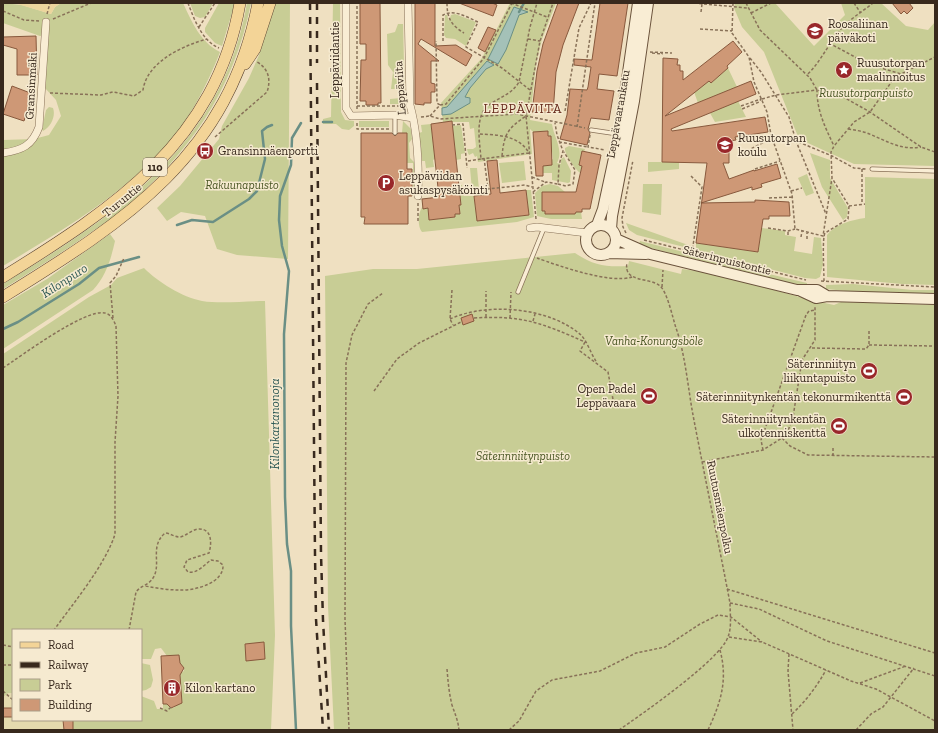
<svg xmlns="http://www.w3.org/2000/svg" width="938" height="733" font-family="'Zilla Slab',serif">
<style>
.farmland{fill:#e5daae}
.green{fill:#c8cd95}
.sand{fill:#ecd59d}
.water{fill:#a4c1b8;stroke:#6a8f85}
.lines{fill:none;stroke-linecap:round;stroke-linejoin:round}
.stream{stroke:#6a8f85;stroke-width:2.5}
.building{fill:#ce9876;stroke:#88593d}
.service-casing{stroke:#887158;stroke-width:5}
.minor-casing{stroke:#887158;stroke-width:8}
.secondary-casing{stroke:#6a523b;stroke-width:12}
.primary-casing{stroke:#563f2d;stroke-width:12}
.path{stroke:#887158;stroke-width:1.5;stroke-dasharray:3 2;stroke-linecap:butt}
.service{stroke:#f9edd4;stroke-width:3.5}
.minor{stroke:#f9edd4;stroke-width:7}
.secondary{stroke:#f9edd4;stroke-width:10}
.primary{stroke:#f3d497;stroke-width:11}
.rail{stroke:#38291d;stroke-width:2.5;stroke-dasharray:7 7;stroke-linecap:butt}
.labels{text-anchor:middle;stroke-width:3;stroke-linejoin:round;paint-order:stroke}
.shield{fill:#f6ead0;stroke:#716353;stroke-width:1}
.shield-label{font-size:11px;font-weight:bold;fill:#38291d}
.poi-label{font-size:12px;fill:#38291d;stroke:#f6ead0;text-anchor:start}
.street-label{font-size:12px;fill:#38291d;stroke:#f6ead0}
.park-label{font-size:12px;font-style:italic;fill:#495523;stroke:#f6ead0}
.neighbourhood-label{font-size:13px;letter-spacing:1px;fill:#65291b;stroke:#f6ead0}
.water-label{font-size:13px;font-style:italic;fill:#2c5854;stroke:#f6ead0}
</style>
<rect width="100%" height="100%" fill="#efe0c1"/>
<path class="farmland" d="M13 685V720H88L92 730H3V689Z"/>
<path class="green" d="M3 3 22 5 51 14 55 7 61 3H183C192 22 200 42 220 52 208 83 189 121 166 146 120 197 61 231 3 266V140L34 139 49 135 61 116 56 100 45 88 47 35 40 36 3 23Z
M190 3H213L205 17 200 18 195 16Z
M219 3H235L222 46 215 43 205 32V28Z
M247 3H251C233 92 189 154 120 212 110 220 98 227 87 235 60 254 32 271 3 289V284C118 214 222 146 247 3Z
M274 3H290L288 259 237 255 217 249 205 216 181 212 167 221 157 208 180 186 219 139 222 126 249 78 259 55Z
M333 3H340L341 112 345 120 354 121V126L349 130 342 129 336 124H323V119L331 117Z
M510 3H556L542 39 536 64 530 120 552 124C554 138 564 150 557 163L561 164V159L564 157 571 171 570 182 568 183 552 180V173H543V166L553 159 552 151H550L548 131 533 132 530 129 532 154 478 162 477 156 475 157 473 153 469 155 468 153 467 149H473L476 147 474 128 470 129 469 122H443L441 103 482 58Z
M735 3H775L814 46 845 15 841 3H881L906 26 928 30 935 22V166L854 164 799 139 764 52 742 27 734 8Z
M455 14 476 22 466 46 455 39 446 38 444 35 445 15H447L449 21 451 15Z
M398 24H403L405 104H390V99L401 98V89H391L393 72 388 65 387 34 395 32Z
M728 68 737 87 698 103 694 92 709 81 711 83Z
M738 101 746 117 715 122 710 113Z
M49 107 53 108C56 116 51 127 43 131L42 129 46 110Z
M359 121H389V127H359Z
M403 121 411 129 412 139 409 143 410 158 414 162 415 195H413V163H407V133H402Z
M431 124 435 159 433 160 434 167 426 168 425 161H422L419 133 422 132 421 125Z
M461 125 465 153 461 154V159L456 160 452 126Z
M569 146 585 149 584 152H582L579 165 582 166 580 173C575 169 564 154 565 148Z
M810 153 830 160V178L848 208 847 217 843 220 822 187Z
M524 161 526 180 502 183 499 163Z
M648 162H679V169L648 172Z
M470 168H477L479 190H472Z
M807 174 814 193 806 196 798 178Z
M865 177 935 179V285L902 284 827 277V235C835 224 852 220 865 218Z
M550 184 558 186 565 192 542 193V211H545V214H575L576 212H581L582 219H551L537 216 535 193 542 186Z
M643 184H662L661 215 642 212Z
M459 185H462L464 196H474L477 220 529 215 526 190H531L534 217 517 222 422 232C417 226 418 212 423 206V209L428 208 429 220 455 217V214H460L459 205H461Z
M626 223 691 246 688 248 637 235 629 230Z
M762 228 785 231V235L796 237 794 251 812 254 814 237 821 238 823 264 820 277 816 279 805 278 696 250V243L758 252Z
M110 234 115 241C111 259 106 276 93 290L3 349V305L47 279Z
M640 241 763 272 764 275 768 276 769 274 807 283V286L777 280 639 245Z
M575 253C594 266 606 267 628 266L629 261 681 274 682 269 711 273 811 300 834 305 841 302 935 305V730H334L328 606 325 276 373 269H417Z
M144 268C158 282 182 297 202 301 221 304 245 301 265 301L275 635 271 730H73V720H141V696L154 701 157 709H163V704L170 703 172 708 175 707 176 703H182L180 673 184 671V668L180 665 179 656H167L161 648 155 649 151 659H141V630H13V693H8L3 697V354L89 297 111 285 117 278Z
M853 284 912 290H935V294L867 293 826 289V285Z
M141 663 150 665 153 680 151 687 146 690 141 691Z"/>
<path class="sand" d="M14 3H61L55 7 51 14Z"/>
<path class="water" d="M514 7 528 12 519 15 506 50 498 64 488 59Z
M487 61 494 65 486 69 470 88 465 97 470 98V103L451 114 442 115V108L447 107Z"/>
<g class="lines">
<path class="stream" d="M519 12 524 3
M323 122H332
M177 225 192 220 213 222 249 199 257 191 265 159 262 131 267 127 272 125
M3 329 18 322 79 284 99 268 139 257
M296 730 291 626V571L287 544 285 497 284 334 289 271 282 246 279 220 280 196 291 165 292 138 301 123"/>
</g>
<path class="building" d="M360 3H380L381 103H378V105H366V101H360L361 60H366V44H360Z
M415 3H435V46L456 45 472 55 466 66 421 39 418 44 439 61H431V83L435 84V92H431V103H424V105L415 104Z
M459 3H492L497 5 493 16Z
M558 3H579L563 45 556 72 553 113 532 112 537 71 543 44Z
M600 3H628L617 76 599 74 597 89 614 91 609 120 591 118 588 129 590 133 587 145 560 139 567 115 570 89 587 90 588 87 591 67 574 65V59L592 60Z
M892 3H909L913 8 907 14 904 11 901 14Z
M488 27 496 30 485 52 478 48Z
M36 36 37 75H17V49L3 45V37Z
M733 41 742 52 727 66 728 68 711 83 709 81 665 116 751 81 756 94 671 129 672 131 765 117 768 132 735 137 736 140 729 141V163H723L729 179 754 170V171L777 164 781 178 761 184 762 187 752 190V187L701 203 755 202V200L789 202 790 216H769V219H763L758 252 696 243 707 163 662 162 663 58 678 59 677 65H680V71H683V80Z
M12 86 33 94 24 121 3 114Z
M452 121 461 205H459L460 214H455V217L429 220 428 208 423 209 422 199 439 197 431 124Z
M548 131V136H551L552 165 543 166V176H536L533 132Z
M361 133H392L395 136 398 133H407V169H412V196H408V224H364L365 217H361Z
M582 151 601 155 590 209H582V212H576L575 214H545V211H542V192H576L582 166 579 165Z
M497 160 500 193 526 190 529 215 477 221 474 196 491 194 487 161Z
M472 314 474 321 463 325 461 318Z
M264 642 265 659 246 661 245 644Z
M179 655 180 663 184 668 180 675 182 703 171 708 167 704H163L161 656Z
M3 708H13V717H3Z
M63 720H73V730H64Z"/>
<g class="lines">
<g class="service-casing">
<path id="service" d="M395 115V133
M591 130 618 134
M872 169 935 171
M518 292 544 228"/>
</g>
<g class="minor-casing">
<path id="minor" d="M346 3V108L351 116 395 115 413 118
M408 3 410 105C418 134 419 166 418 196
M3 153C22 150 32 146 39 127L46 22
M530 228 537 227 587 233"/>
</g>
<g class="secondary-casing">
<path id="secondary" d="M586 240a15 15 0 1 1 30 0a15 15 0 1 1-30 0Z
M597 225 603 209 619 135 638 3
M611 229 612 216 634 101 648 3
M616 239 650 254 797 290H817L827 296
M608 253 646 254
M801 291 816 298 827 296 935 299"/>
</g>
<g class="primary-casing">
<path id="primary" d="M245 64 255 49 270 3
M3 277C114 208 216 142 240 3
M3 297C126 221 229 155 258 3"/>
</g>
<path class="path" d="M188 3C194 19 202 41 219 48
M447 3C447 18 451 25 464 33
M511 3 547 17
M694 3 747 8
M733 3 732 33 749 57 754 82 767 112 771 135 792 194 795 229 823 236 832 178
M746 3 760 30 810 78 817 90 838 94 870 112 921 147 935 152
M854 3 860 12
M3 11 24 20 39 21
M701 12 702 4
M751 13 771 3
M47 14 50 3
M53 19 91 3
M199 27 215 3
M700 29 732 31
M528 39 540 41
M443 41V15C454 9 467 17 478 22L466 47 502 68 530 90
M829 43 868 64 901 74
M650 52 672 53
M652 53 662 54V53
M750 58 761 72 789 117 796 141 826 214
M808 74C821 61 829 43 841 29 851 18 862 12 873 3
M50 93 101 95 113 92 134 96 143 90C147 62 182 46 207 39
M762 99 776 95 817 90C817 111 825 127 834 146
M440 105 446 104 484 58 512 3
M357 106H402
M741 106 761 99 759 102 742 109
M357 109V3
M565 111 579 28 591 3
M430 116 440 105 437 103 436 41
M421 117 430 116 440 119 517 114 585 128
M357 123V129H389
M452 125 463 124 467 168
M577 127 595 3
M848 129C855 130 861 131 867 133 885 140 901 151 921 147
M480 134C497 135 519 135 529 153L481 159C480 143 474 115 489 105 500 97 512 94 519 82L530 27 537 3
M590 135 588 147 605 150
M215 137 267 92C271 80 269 69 257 62
M559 142 588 147
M747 151 768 140 789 138 832 156 854 168 866 169
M502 156C504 134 508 128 526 116
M484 158 488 189 525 185 532 187
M468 161 481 159
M755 169 780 161
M862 169V204
M691 176 702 187 692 252
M532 177 545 182
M558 184 566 186 573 184 575 170 564 152
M791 191 802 188
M533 192 546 182 558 184 559 165 563 151 557 135 555 123
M769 198 792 197
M849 206 865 204
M536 219 526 116 540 41 553 3
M418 221V203
M768 228 788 231 795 229
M626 233 623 227 622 218 633 160
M788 235V231
M801 237 802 231
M807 239V233
M644 240 806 280
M537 258C559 266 610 284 632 277
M821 281 935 287
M824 281C824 272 822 238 825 233L848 219 849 206 832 178 831 152 834 146 854 122 870 112 895 77 935 57
M662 287 663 270
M452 290 450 319 453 325
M486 317V291
M113 318 110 283 116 276 124 258
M474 318C522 315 542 323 585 342L580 351 608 372 614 405
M510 318 511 292
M450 319C487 302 549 307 581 335 587 341 591 354 596 361
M533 321 535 314
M869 345 935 346
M812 348 866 349 869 345V330
M3 368C21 356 86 308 105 313 111 314 114 321 116 326L118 396 115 442V534C106 564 72 605 54 630
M374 391 397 359 419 343 461 322
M782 438 790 446 808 455 935 457
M833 448V456
M763 450 761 440 806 315 809 311 815 310
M702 462 763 450 782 438 788 431 793 417 802 360 815 340V306
M727 589 935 653
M730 603 759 609 827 641 935 676
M129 630 136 592C140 586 149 585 153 578 162 564 149 547 165 533 170 533 174 537 180 537 186 536 191 530 198 529 212 528 212 543 209 553L187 560 184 567 188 572C197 574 204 565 211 560L218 561 223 565C224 583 195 591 179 590 168 590 156 588 145 586
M729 637 762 642 851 681 876 689 935 721
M3 645 13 647
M789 654 788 671 793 730
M3 665H13
M447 669C448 681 449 693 452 705 455 714 458 720 459 730
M860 683 906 666
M3 691 13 700
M160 708 167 711 171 707
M792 714C806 701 817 686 826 670
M349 730 345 619 346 363 352 335 368 304 383 293
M509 730 519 721 536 691 552 680 600 671 636 653 665 647 700 624 718 615 731 617 762 642
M619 730C642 714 720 660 728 637 732 627 730 614 730 603 718 540 705 478 693 415 688 388 685 353 676 328 673 319 667 291 660 286 650 277 623 283 627 263
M708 730C721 702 728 680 720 650
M856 730 871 714 883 707 914 668"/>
<use href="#service" class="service"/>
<use href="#minor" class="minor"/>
<use href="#secondary" class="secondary"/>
<use href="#primary" class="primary"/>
<path class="rail" d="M310 3 315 554 316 619 323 730
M317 3V63
M317 83 321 554 323 620 329 730"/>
</g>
<defs>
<g id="school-disc" transform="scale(0.9)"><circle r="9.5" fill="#99272a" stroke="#f6ead0"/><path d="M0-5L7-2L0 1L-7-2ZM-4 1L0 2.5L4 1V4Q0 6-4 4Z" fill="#fff"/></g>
<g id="sight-disc" transform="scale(0.9)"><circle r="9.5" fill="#99272a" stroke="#f6ead0"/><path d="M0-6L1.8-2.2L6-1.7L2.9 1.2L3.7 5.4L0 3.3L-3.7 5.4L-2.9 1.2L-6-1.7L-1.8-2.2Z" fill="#fff"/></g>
<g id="bus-disc" transform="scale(0.9)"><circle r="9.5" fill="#99272a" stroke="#f6ead0"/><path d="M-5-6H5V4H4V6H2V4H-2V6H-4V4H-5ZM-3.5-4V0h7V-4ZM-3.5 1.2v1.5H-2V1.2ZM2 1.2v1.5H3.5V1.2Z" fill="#fff"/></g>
<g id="parking-disc" transform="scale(0.9)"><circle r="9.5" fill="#99272a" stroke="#f6ead0"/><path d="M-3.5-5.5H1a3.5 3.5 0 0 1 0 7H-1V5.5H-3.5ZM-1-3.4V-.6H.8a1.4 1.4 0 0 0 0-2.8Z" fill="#fff"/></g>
<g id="stadium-disc" transform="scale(0.9)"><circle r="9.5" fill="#99272a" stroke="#f6ead0"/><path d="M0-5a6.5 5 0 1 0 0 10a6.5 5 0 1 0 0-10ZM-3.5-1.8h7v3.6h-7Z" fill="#fff"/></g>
<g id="building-disc" transform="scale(0.9)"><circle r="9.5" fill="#99272a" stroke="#f6ead0"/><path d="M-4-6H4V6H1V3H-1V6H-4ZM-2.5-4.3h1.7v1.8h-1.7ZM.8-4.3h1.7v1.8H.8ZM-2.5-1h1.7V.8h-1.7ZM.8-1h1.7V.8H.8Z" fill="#fff"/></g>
</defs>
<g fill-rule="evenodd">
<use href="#school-disc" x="815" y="31"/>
<use href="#sight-disc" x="844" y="70"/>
<use href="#school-disc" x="725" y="145"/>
<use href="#bus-disc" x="205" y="151"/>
<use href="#parking-disc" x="386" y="183"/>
<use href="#stadium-disc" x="869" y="371"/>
<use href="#stadium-disc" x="649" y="396"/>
<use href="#stadium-disc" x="904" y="397"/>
<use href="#stadium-disc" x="839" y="426"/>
<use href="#building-disc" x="172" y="688"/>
</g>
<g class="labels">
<rect class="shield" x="143" y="158" width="24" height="18" rx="3"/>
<g class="shield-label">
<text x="155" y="171">110</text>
</g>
<g class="poi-label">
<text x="828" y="28">Roosaliinan<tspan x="828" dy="14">päiväkoti</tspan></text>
<text x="857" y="67">Ruusutorpan<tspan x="857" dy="14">maalinnoitus</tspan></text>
<text x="738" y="142">Ruusutorpan<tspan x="738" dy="14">koulu</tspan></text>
<text x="218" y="155">Gransinmäenportti</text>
<text x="399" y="180">Leppäviidan<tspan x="399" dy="14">asukaspysäköinti</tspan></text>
<text x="856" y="368" text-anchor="end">Säterinniityn<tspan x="856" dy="14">liikuntapuisto</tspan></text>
<text x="636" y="393" text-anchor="end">Open Padel<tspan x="636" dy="14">Leppävaara</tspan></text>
<text x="891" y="401" text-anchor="end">Säterinniitynkentän tekonurmikenttä</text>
<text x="826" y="423" text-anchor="end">Säterinniitynkentän<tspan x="826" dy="14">ulkotenniskenttä</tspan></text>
<text x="185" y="692">Kilon kartano</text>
</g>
<g class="street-label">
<text transform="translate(335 60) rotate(-90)" y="4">Leppäviidantie</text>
<text transform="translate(31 86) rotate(-87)" y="4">Gransinmäki</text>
<text transform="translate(400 88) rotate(-94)" y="4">Leppäviita</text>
<text transform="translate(618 114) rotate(-80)" y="4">Leppävaarankatu</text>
<text transform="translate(122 200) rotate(-39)" y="4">Turuntie</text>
<text transform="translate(727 260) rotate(14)" y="4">Säterinpuistontie</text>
<text transform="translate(720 507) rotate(79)" y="4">Ruutusmäenpolku</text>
</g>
<g class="park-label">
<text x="866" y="97">Ruusutorpanpuisto</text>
<text x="242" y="189">Rakuunapuisto</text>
<text x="654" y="345">Vanha-Konungsböle</text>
<text x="523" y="460">Säterinniitynpuisto</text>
</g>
<g class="neighbourhood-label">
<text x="523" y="113">LEPPÄVIITA</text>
</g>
<g class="water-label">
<text transform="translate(64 280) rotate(-33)" y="5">Kilonpuro</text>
<text transform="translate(274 424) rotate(-90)" y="5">Kilonkartanonoja</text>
</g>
</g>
<rect width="938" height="733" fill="none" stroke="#38291d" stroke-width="8"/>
<rect x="12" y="629" width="130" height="92" fill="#f6ead0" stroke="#aa9d88"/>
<rect x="20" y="642" width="20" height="6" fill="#f3d497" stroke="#aa9d88"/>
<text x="48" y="649" font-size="12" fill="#38291d">Road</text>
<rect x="20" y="662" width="20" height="6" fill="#38291d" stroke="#aa9d88"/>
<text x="48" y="669" font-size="12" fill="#38291d">Railway</text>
<rect x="20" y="679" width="20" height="12" fill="#c8cd95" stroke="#aa9d88"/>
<text x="48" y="689" font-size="12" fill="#38291d">Park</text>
<rect x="20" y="699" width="20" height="12" fill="#ce9876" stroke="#aa9d88"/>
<text x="48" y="709" font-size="12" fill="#38291d">Building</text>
</svg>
